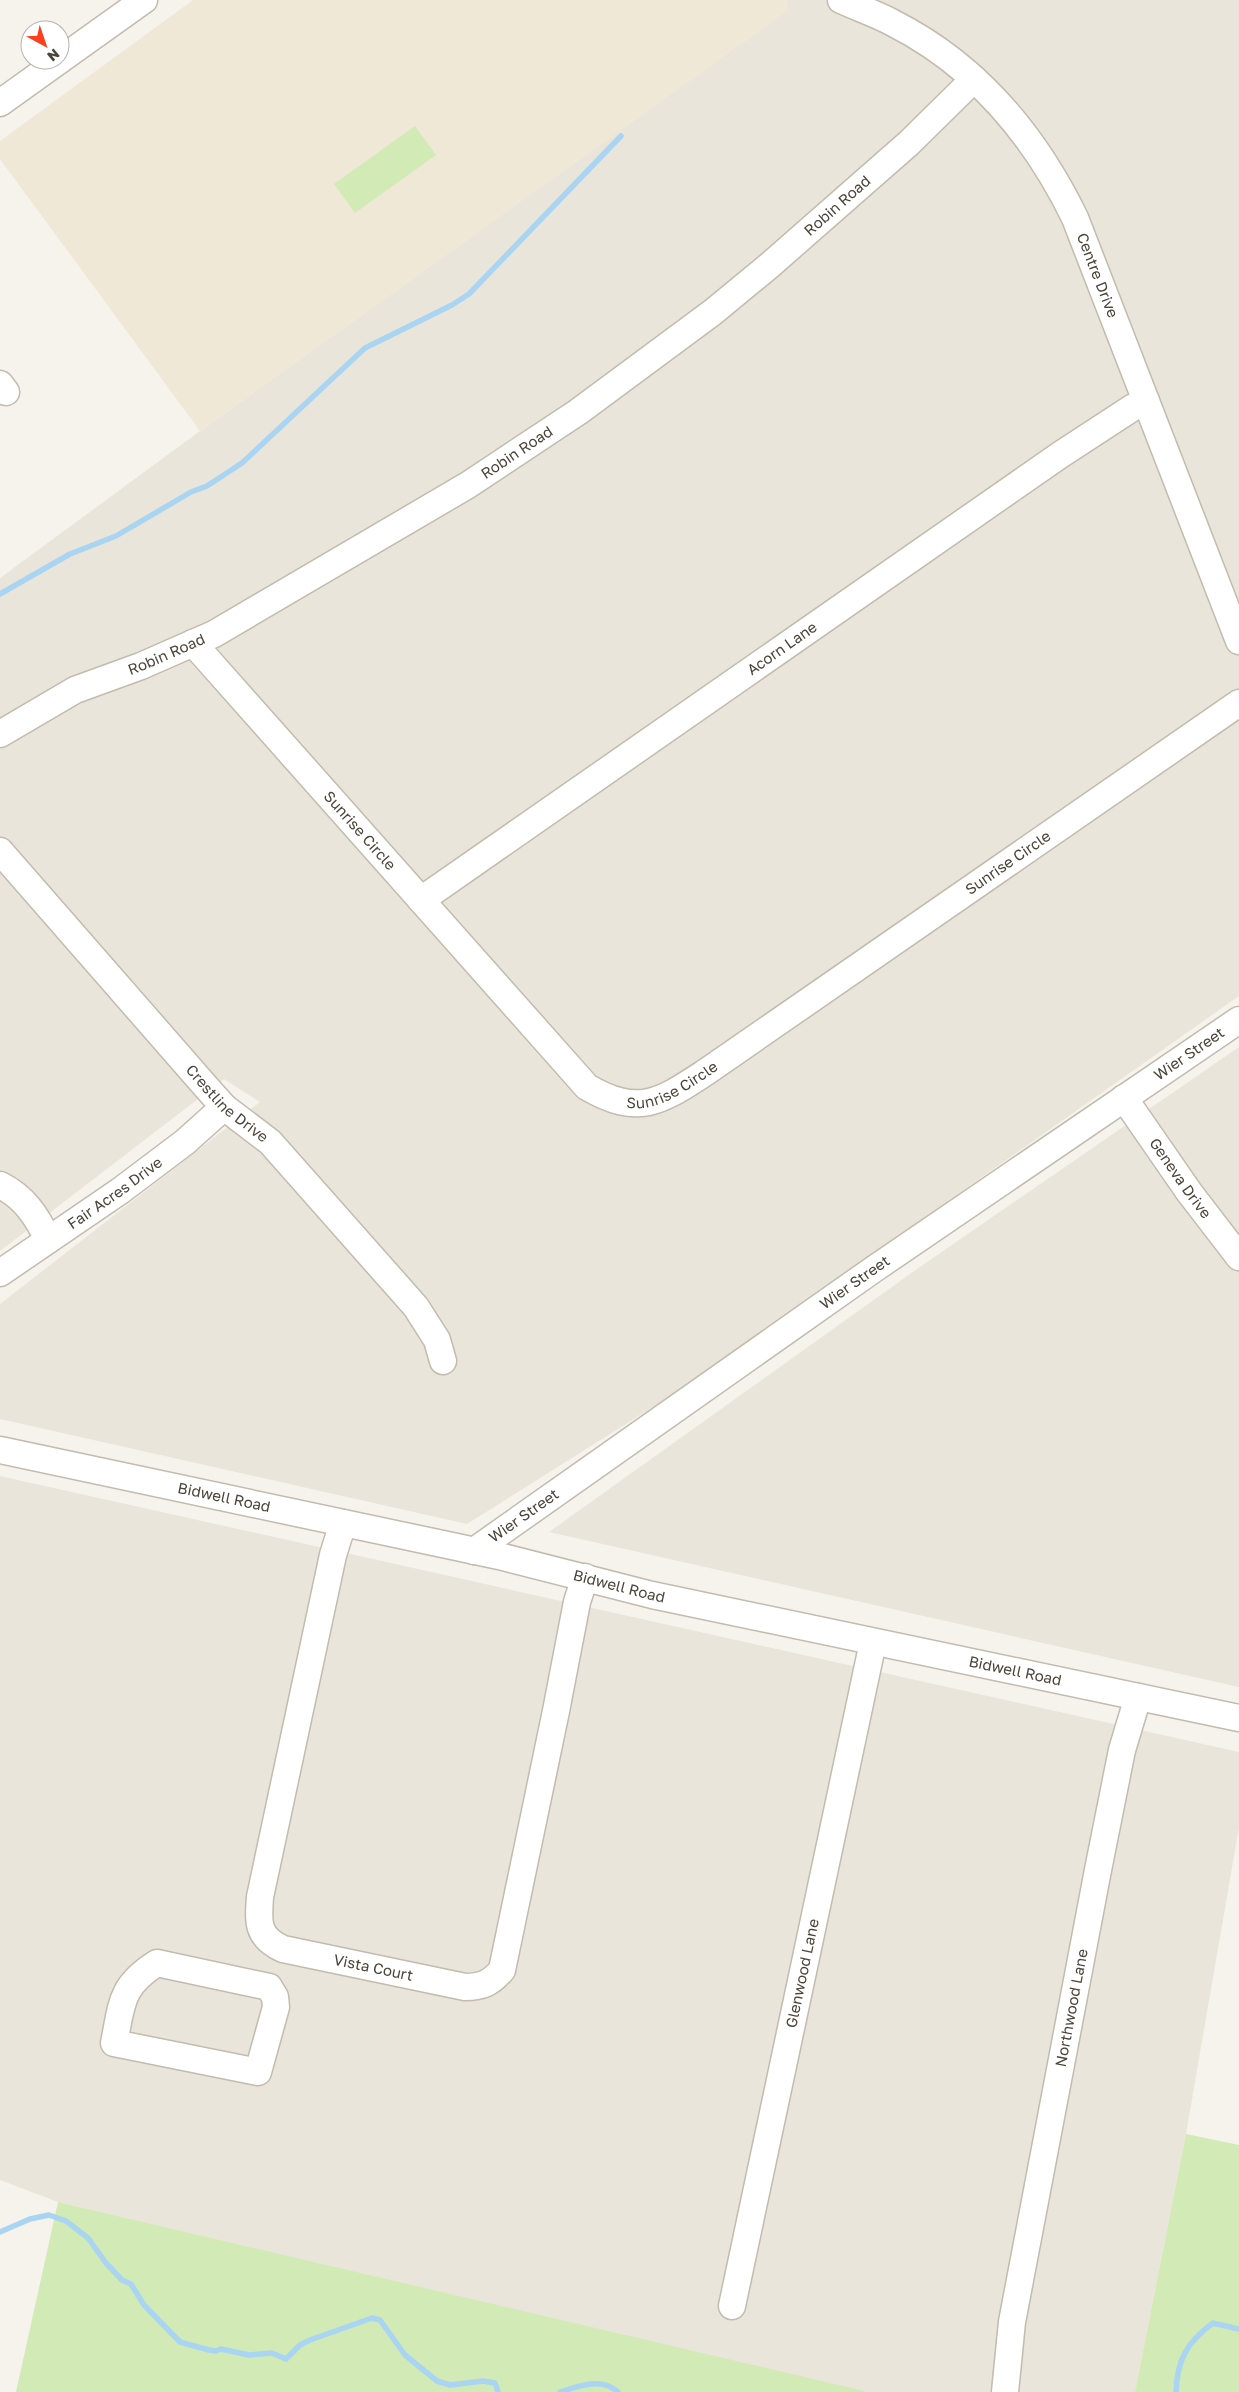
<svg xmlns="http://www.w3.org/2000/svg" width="1239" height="2392" font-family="'Golos Text',sans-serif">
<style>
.residential{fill:#eae5da}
.education{fill:#efe8d6}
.green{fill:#d2eab5}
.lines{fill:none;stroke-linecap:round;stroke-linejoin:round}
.stream{stroke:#a9d4f2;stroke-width:5.5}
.minor-casing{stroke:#c2bbae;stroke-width:29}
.minor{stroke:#fff;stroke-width:26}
.labels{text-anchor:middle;stroke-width:4;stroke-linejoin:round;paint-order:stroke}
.street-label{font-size:15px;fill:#4b4439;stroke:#fff}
</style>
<rect width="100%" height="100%" fill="#f6f3ec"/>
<path class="residential" d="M786 0H1239V996L683 1388 467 1524 0 1419V1304L260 1102 224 1079 0 1251V578L200 431 788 10Z
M1239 1047V1687L549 1532 917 1269Z
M0 1476 1239 1752V1827L1186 2134 1135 2392H864L58 2202 0 2180Z"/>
<path class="education" d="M193 0H786L789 10 200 431 0 159V141Z"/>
<path class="green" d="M415 126 436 155 355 213 334 184Z
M1186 2134 1239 2145V2392H1135Z
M58 2202 864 2391V2392H16Z"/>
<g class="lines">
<path class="stream" d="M0 594 70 554 116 536 191 492 207 486 242 463 365 348 452 305 469 294 621 136
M0 2232 30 2219 49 2215 66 2221 88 2238 106 2263 122 2280 131 2284 144 2305 180 2342 209 2350 216 2351 221 2349 249 2355 272 2353 286 2359 300 2345 310 2340 372 2318 380 2320 405 2355 437 2381 450 2385 483 2381 495 2383 498 2392
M560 2392C580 2386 601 2377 618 2392
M1176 2392C1177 2360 1187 2342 1213 2323L1239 2329"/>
<g class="minor-casing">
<g id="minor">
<path id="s1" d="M841 0C858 8 877 14 893 23 976 65 1035 136 1075 218L1239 641"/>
<path d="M60 60 144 0"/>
<path d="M0 103 60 60"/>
<path d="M0 384 6 392"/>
<path id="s2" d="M193 643 587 1087C639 1117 660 1102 706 1072L1239 703"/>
<path id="s3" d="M0 734 75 690 141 666 214 634 468 485 578 412 713 312 770 265 909 143 974 79"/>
<path id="s4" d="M0 851 207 1088 224 1107 270 1142 416 1307 437 1340 443 1361"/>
<path id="s5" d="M421 900 1060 455 1132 408 1146 401"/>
<path id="s6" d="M1124 1098 1189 1192 1239 1257"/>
<path d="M0 1185C24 1197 37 1216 48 1240"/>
<path id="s7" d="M0 1273 120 1191 185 1142 224 1107"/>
<path id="s8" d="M0 1450 499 1556 652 1595 1239 1718"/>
<path id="s9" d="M343 1523 333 1555 260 1897C258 1923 257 1937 283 1949L465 1987C482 1987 491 1983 502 1970L556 1711 577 1602 585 1577"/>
<path id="s10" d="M474 1551 874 1269 1239 1020"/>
<path d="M157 1963 269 1987 275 1997 276 2007 258 2072 114 2043C122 2004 120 1986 157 1963Z"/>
<path id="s11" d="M732 2306 873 1642"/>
<path id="s12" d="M1005 2392 1012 2322 1098 1870 1122 1750 1138 1697"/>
</g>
</g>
<use href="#minor" class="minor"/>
</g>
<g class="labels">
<g class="street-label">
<text dy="5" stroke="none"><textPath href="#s3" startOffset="995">Robin Road</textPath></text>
<text dy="5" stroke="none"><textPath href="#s1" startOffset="390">Centre Drive</textPath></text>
<text dy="5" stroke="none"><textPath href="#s3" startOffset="590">Robin Road</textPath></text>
<text dy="5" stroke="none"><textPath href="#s5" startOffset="440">Acorn Lane</textPath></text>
<text dy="5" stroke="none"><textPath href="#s3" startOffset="185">Robin Road</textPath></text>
<text dy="5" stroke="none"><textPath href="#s2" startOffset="251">Sunrise Circle</textPath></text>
<text dy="5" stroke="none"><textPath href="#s2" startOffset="1091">Sunrise Circle</textPath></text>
<text dy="5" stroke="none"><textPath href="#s10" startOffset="871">Wier Street</textPath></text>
<text dy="5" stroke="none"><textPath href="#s2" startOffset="686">Sunrise Circle</textPath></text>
<text dy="5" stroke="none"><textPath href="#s4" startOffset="340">Crestline Drive</textPath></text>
<text dy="5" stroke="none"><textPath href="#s6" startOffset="98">Geneva Drive</textPath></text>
<text dy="5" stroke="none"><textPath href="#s7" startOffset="140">Fair Acres Drive</textPath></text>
<text dy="5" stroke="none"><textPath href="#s10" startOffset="466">Wier Street</textPath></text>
<text dy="5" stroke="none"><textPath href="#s8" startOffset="229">Bidwell Road</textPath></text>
<text dy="5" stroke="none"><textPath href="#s10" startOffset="61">Wier Street</textPath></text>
<text dy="5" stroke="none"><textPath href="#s8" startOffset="634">Bidwell Road</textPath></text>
<text dy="5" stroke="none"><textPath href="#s8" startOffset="1039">Bidwell Road</textPath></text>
<text dy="5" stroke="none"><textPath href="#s9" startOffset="538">Vista Court</textPath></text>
<text dy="5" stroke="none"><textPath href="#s11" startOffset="340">Glenwood Lane</textPath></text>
<text dy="5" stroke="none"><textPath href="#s12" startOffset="390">Northwood Lane</textPath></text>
</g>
</g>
<g transform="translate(45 45) rotate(140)"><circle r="24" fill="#ffffff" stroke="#b7b4b0"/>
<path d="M0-4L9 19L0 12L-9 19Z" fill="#fc3f1d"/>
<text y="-8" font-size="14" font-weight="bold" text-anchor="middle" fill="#4b4439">N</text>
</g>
</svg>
